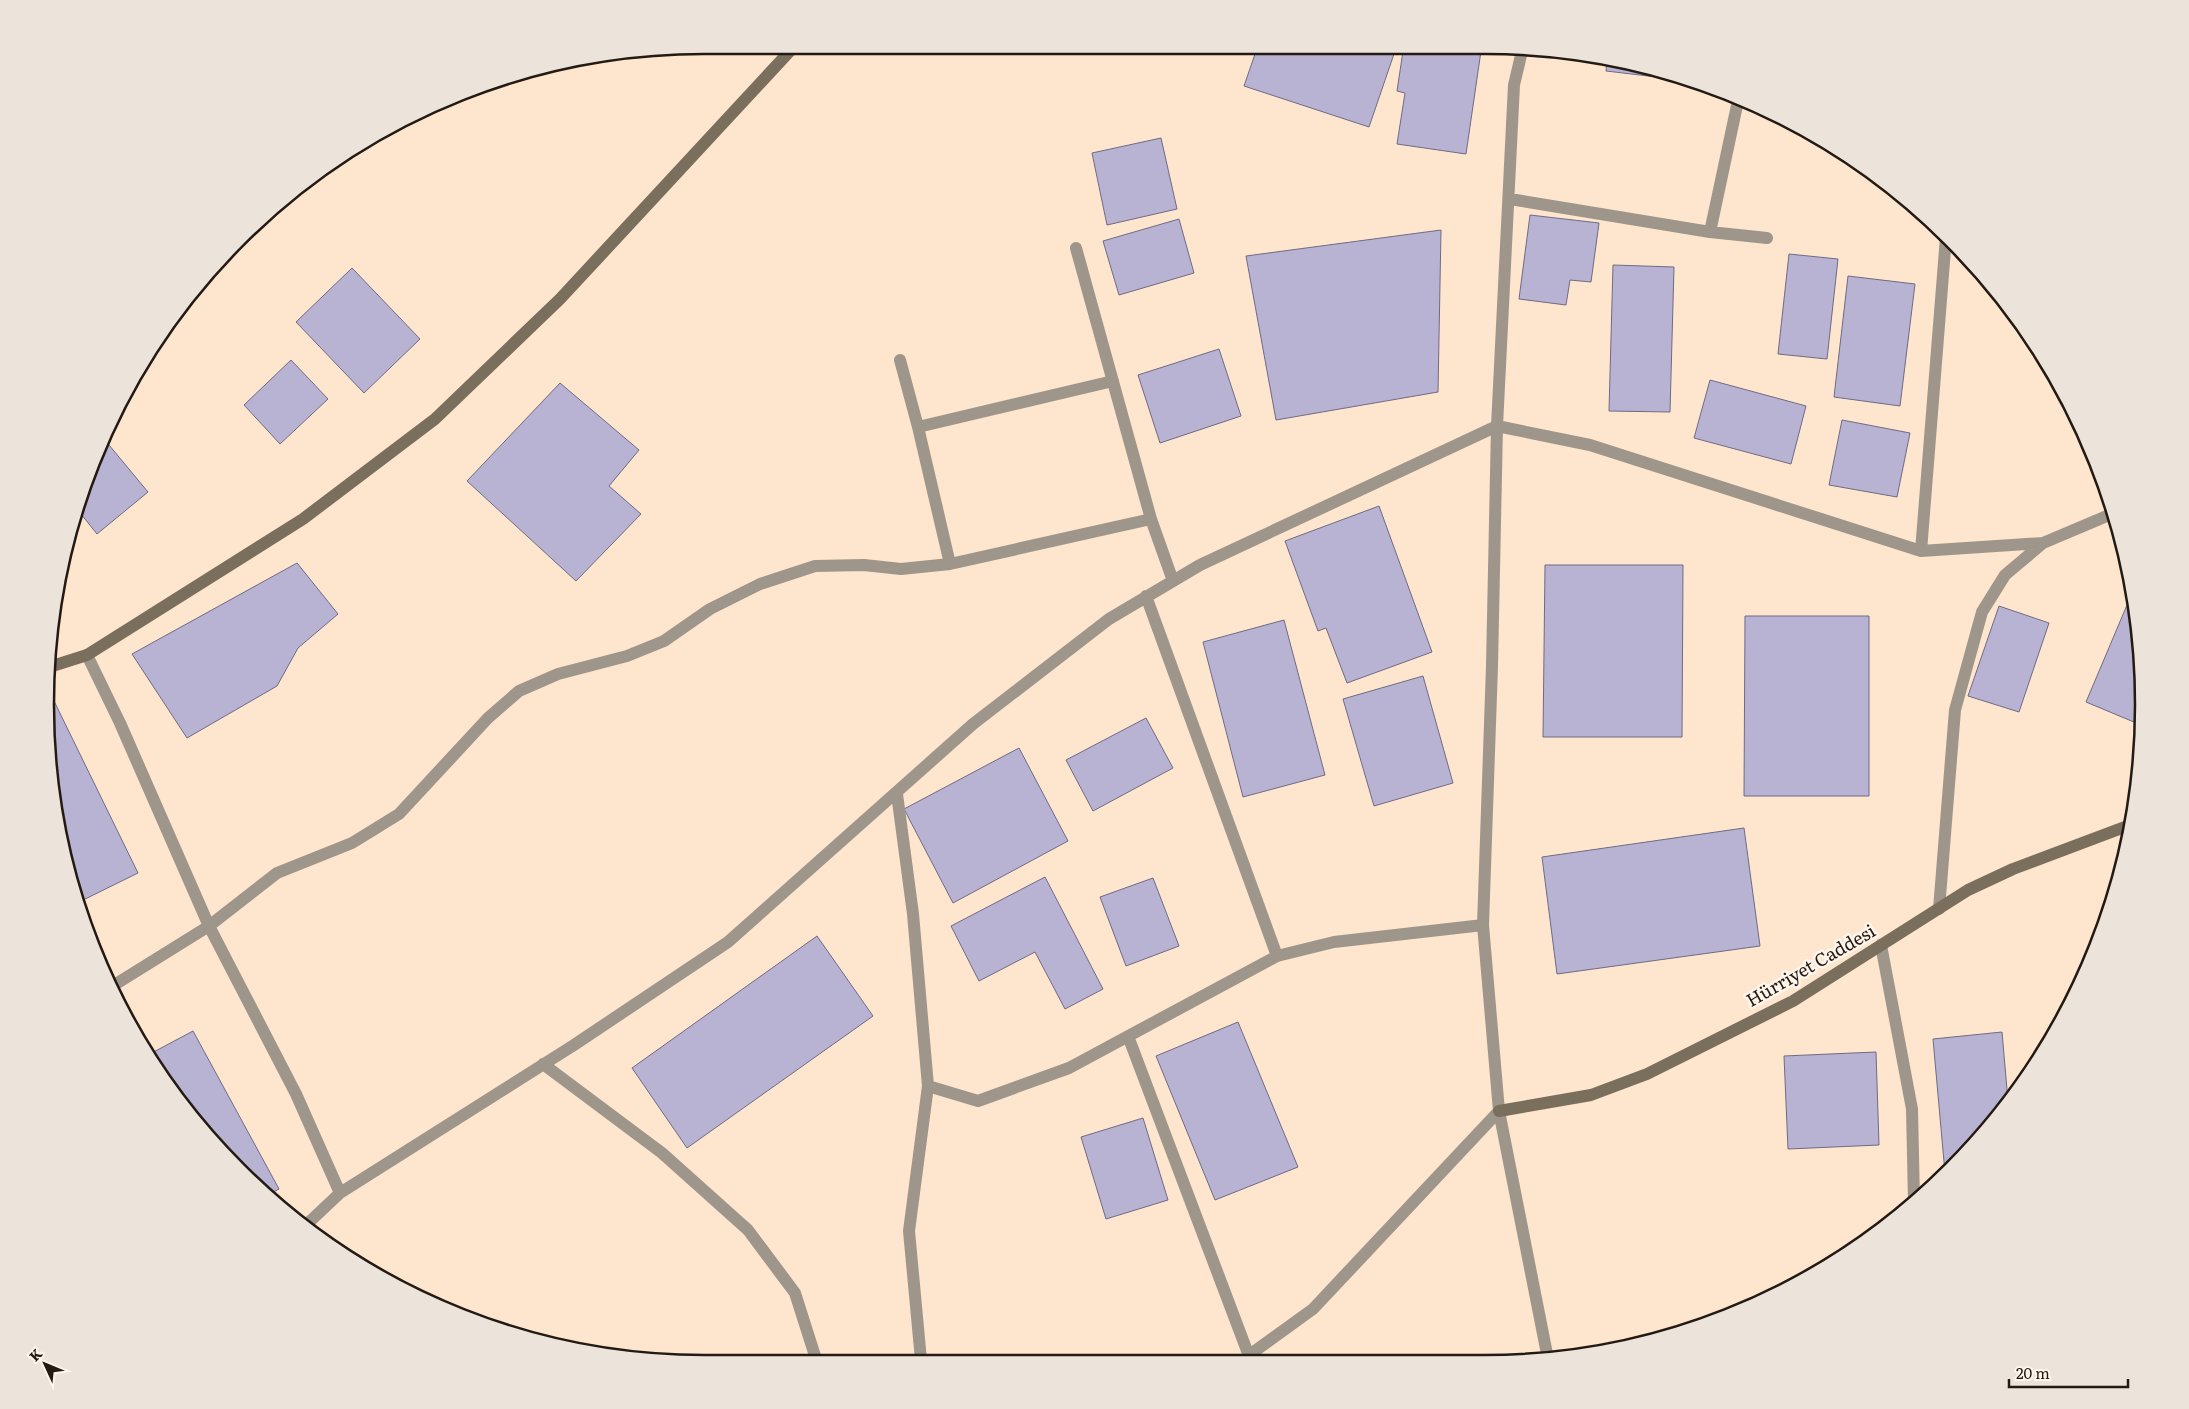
<svg xmlns="http://www.w3.org/2000/svg" width="2189" height="1409" font-family="Literata,serif">
<style>
.building{fill:#b8b2d3;stroke:#6f6b84}
.lines{fill:none;stroke-linecap:round;stroke-linejoin:round}
.street{stroke:#9e968a;stroke-width:12}
.secondary{stroke:#7a6f5c;stroke-width:12}
.labels{text-anchor:middle;stroke-width:5;stroke-linejoin:round;paint-order:stroke}
.street-label{font-size:18px;fill:#231b13;stroke:#fef5ec}
.rim{fill:none;stroke:#231b13;stroke-width:2.5}
</style>
<rect width="100%" height="100%" fill="#fde5ce"/>
<path class="building" d="M1245 51H1395L1369 127 1244 86 1255 54Z
M1403 51H1481L1466 154 1397 144 1405 93 1397 91Z
M1607 60 1682 80 1606 71Z
M1161 138 1177 209 1107 225 1092 153Z
M1530 215 1599 223 1591 282 1570 280 1566 305 1519 299Z
M1179 219 1194 273 1119 295 1103 241Z
M1441 230 1438 392 1276 420 1246 256Z
M1789 254 1838 259 1827 359 1778 354Z
M1613 265 1674 267 1670 412 1609 411Z
M352 268 420 339 364 393 296 322Z
M1848 276 1915 284 1900 406 1834 397Z
M1219 349 1241 416 1160 443 1138 375Z
M291 360 328 399 280 444 244 405Z
M1710 380 1806 406 1791 464 1694 438Z
M560 383 639 450 609 486 641 514 576 581 467 481Z
M1842 420 1910 433 1897 497 1829 485Z
M104 439 148 492 97 534 77 509 80 492Z
M1379 506 1432 652 1347 683 1326 628 1318 631 1285 541Z
M297 563 338 614 298 648 277 686 187 738 132 654Z
M1545 565H1683L1682 737H1543Z
M2127 605 2134 608 2143 661 2141 725 2086 702Z
M1999 606 2049 623 2019 712 1968 696Z
M1745 616H1869V796H1744Z
M1284 620 1325 775 1243 797 1203 642Z
M1423 676 1453 783 1374 806 1343 699Z
M54 701 138 873 77 903 67 875 46 748V705Z
M1146 718 1173 768 1093 811 1066 760Z
M1019 748 1068 841 953 903 904 809Z
M1744 828 1760 946 1557 974 1542 857Z
M1045 877 1103 989 1065 1009 1035 952 979 981 951 926Z
M1153 878 1179 946 1126 966 1100 897Z
M817 936 873 1016 687 1148 632 1068Z
M1238 1022 1298 1167 1215 1200 1156 1056Z
M193 1031 279 1189 266 1196 156 1071 148 1055Z
M2002 1032 2008 1101 1981 1139 1945 1173 1933 1039Z
M1876 1052 1879 1145 1788 1149 1784 1056Z
M1143 1118 1168 1200 1106 1219 1081 1137Z"/>
<g class="lines">
<path class="street" d="M1522 51 1514 85 1497 426 1492 666 1483 925 1499 1111 1548 1359
M1510 199 1710 232 1767 238
M1710 232 1739 96
M1076 248 1151 519 1173 581
M900 360 918 427 950 564
M918 427 1113 381
M1921 551 1946 237
M1146 596 1277 956
M87 655 120 723 209 926 296 1094 340 1193
M897 794 913 914 928 1086 909 1231 921 1360
M1939 909 1955 710 1982 612 2005 575 2043 543 2114 513
M1881 945 1912 1109 1914 1201
M111 987 209 926 277 873 352 843 399 814 488 718 519 691 558 674 627 656 664 641 710 609 760 584 815 566 864 565 901 569 950 564 1151 519
M1128 1036 1249 1356
M543 1064 662 1153 748 1230 795 1293 816 1359
M928 1086 978 1101 1069 1068 1277 956 1334 942 1483 925
M305 1226 340 1193 574 1045 728 942 973 724 1109 619 1200 565 1497 426 1590 445 1921 551 2043 543
M1241 1361 1313 1309 1499 1111"/>
<path class="secondary" d="M46 668 87 655 303 519 435 419 560 299 790 51
M1499 1111 1591 1095 1647 1074 1793 1001 1968 890 2013 869 2130 825"/>
</g>
<g class="labels">
<g class="street-label">
<text transform="translate(1811 966) rotate(-30)" y="6">Hürriyet Caddesi</text>
</g>
</g>
<path d="M0 0H2189V1409H0ZM704 54H1485A650 650 0 0 1 2135 704V705A650 650 0 0 1 1485 1355H704A650 650 0 0 1 54 705V704A650 650 0 0 1 704 54Z" fill="#ece4db" fill-rule="evenodd"/>
<path class="rim" d="M704 54H1485A650 650 0 0 1 2135 704V705A650 650 0 0 1 1485 1355H704A650 650 0 0 1 54 705V704A650 650 0 0 1 704 54Z"/>
<g transform="translate(45 1364) rotate(314)" stroke="#fef5ec" stroke-width="4" paint-order="stroke">
<path d="M0-4L9 19L0 12L-9 19Z" fill="#231b13"/>
<text y="-8" font-size="14" font-weight="bold" text-anchor="middle" fill="#231b13">K</text>
</g>
<path d="M2009 1379v8h119v-8" fill="none" stroke="#231b13" stroke-width="2.5"/>
<text x="2016" y="1379" font-size="15" fill="#231b13" stroke="#fef5ec" stroke-width="4" paint-order="stroke">20 m</text>
</svg>
